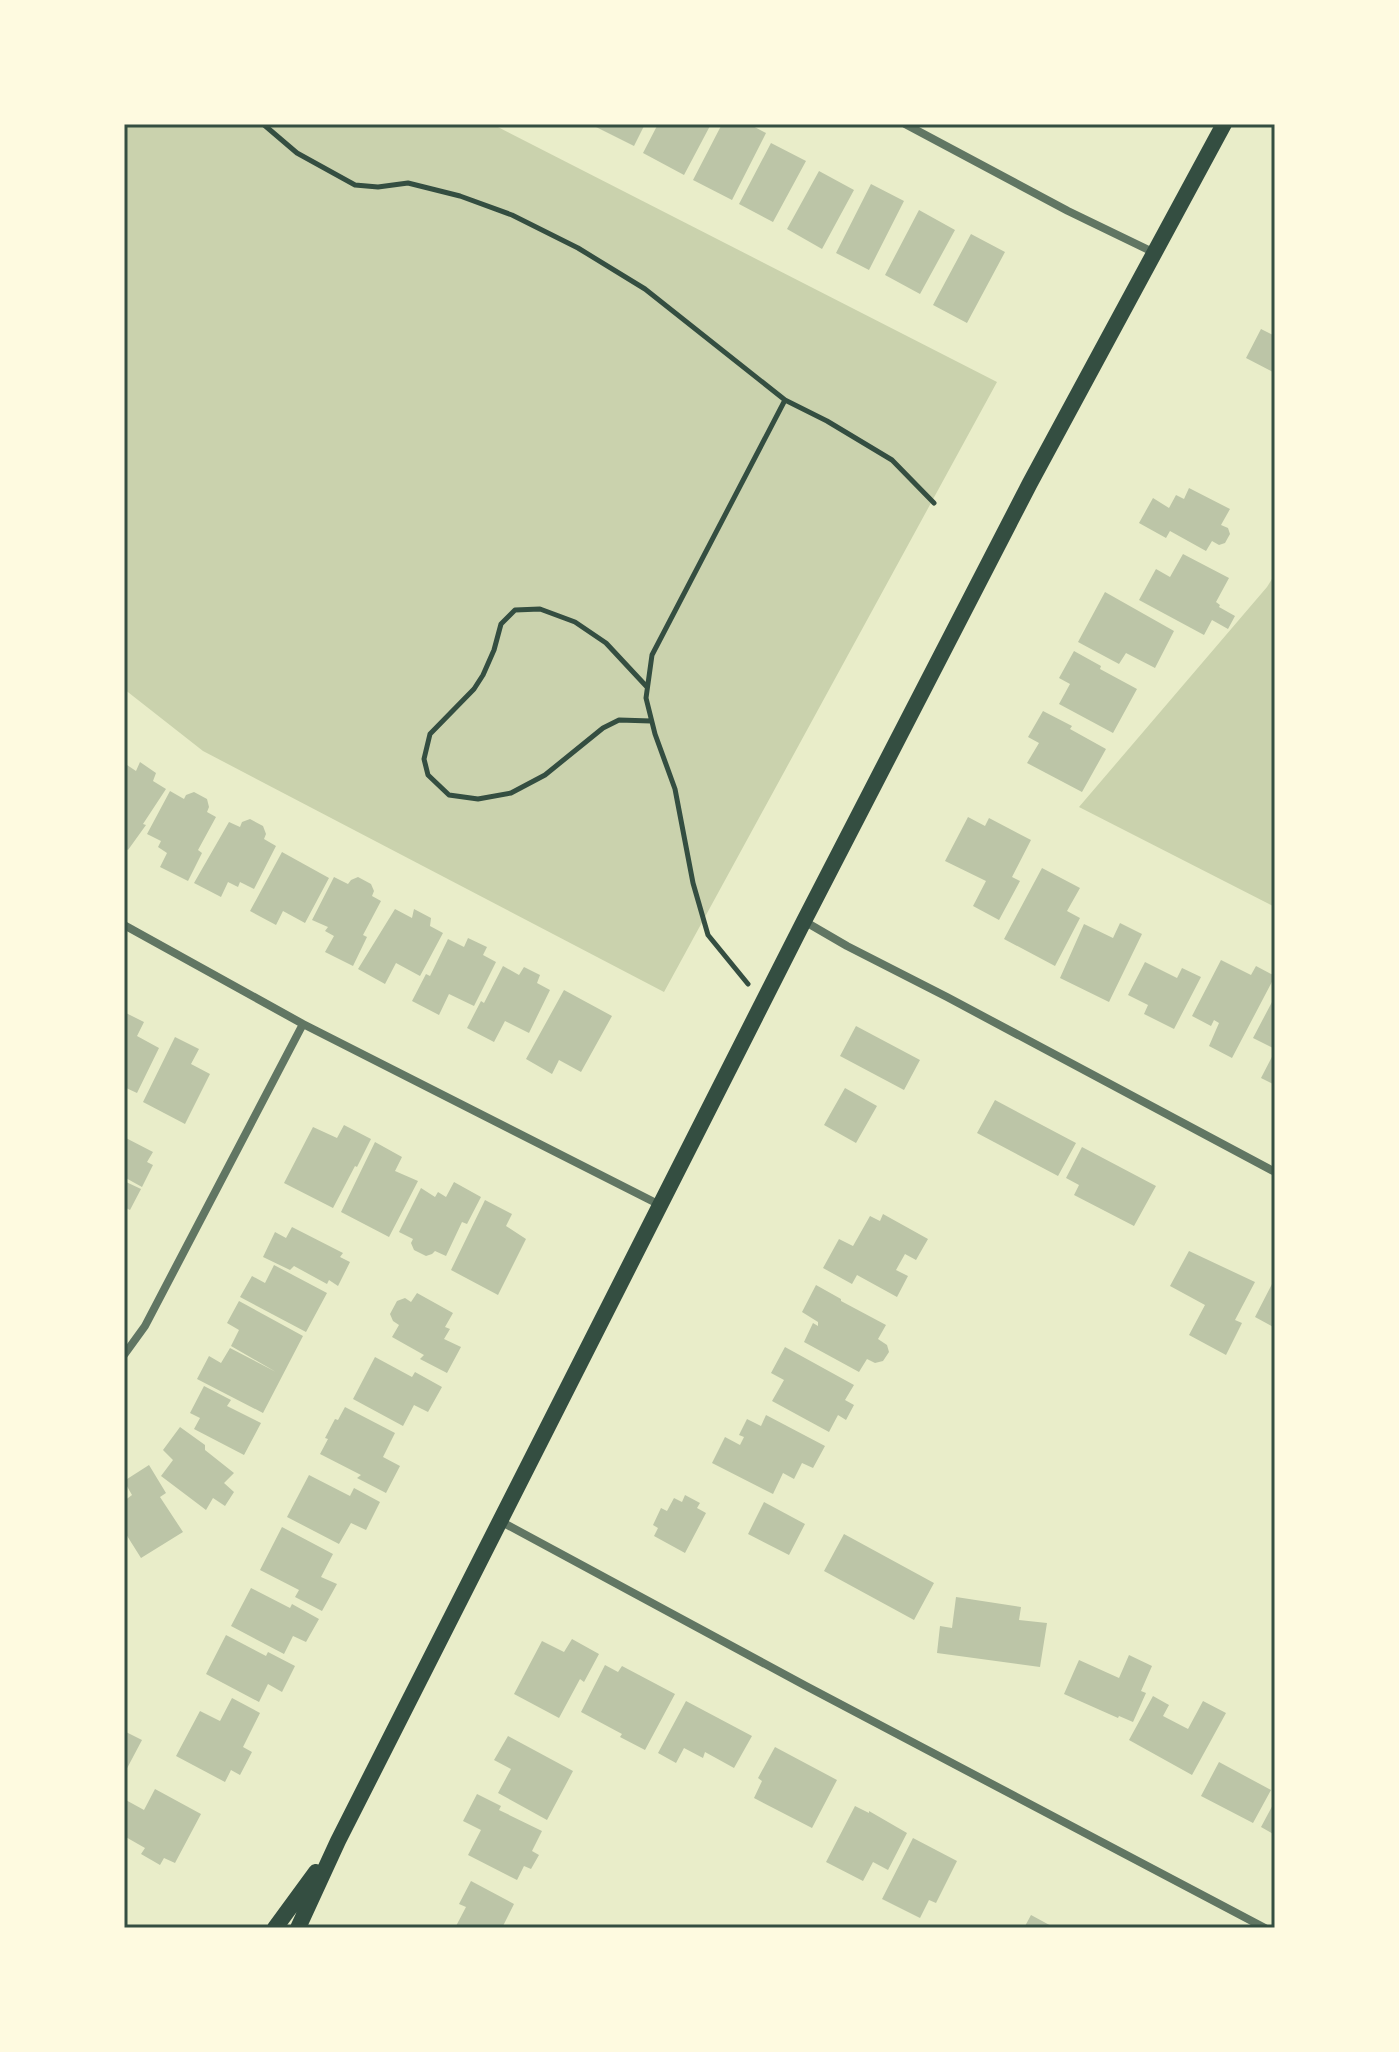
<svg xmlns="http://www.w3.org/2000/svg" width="1399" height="2052" font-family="'DejaVu Sans',sans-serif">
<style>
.green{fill:#cad2ad}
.building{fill:#bcc5a7}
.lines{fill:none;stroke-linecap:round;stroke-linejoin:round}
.path{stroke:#344e41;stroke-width:5}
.minor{stroke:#617663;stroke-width:8}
.secondary{stroke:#344e41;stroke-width:16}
.neatline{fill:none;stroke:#344e41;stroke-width:3}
</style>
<rect width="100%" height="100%" fill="#e9edc9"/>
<path class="green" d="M124 124H492L997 382 664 992 203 751 124 689Z
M1275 574V907L1079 807 1267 587Z"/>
<path class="building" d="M597 124H645L634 146 596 127Z
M658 124H711L684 175 643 153Z
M722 124H749L766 133 732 200 693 180Z
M771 143 806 161 773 222 739 204Z
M819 171 854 190 822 249 787 229Z
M871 184 904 201 869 270 836 253Z
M919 210 955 230 920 294 885 275Z
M971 234 1005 252 967 323 933 305Z
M1261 329 1273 335 1275 331V373L1246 358Z
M1189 488 1230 509 1221 525 1228 528 1230 534 1225 543 1219 545 1212 541 1206 551 1170 531 1166 538 1139 523 1153 498 1169 508 1176 495 1184 499Z
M1183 554 1229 578 1216 602 1220 605 1219 607 1235 616 1228 629 1212 620 1204 635 1139 600 1156 569 1170 577Z
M1105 592 1174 631 1155 668 1126 653 1119 664 1078 642Z
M1074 651 1101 666 1100 669 1137 689 1113 733 1059 704 1070 684 1059 678Z
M1043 711 1072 726 1070 729 1106 749 1082 792 1027 763 1039 743 1028 737Z
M140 762 156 773 153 781 166 789 143 824 146 825 128 850 124 847V763L136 771Z
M170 791 184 799 186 795 194 792 207 799 209 807 207 812 216 817 198 850 202 853 188 881 160 867 167 853 158 847 161 841 147 834Z
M968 817 985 826 989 818 1031 840 1012 877 1020 881 999 920 973 906 986 881 945 861Z
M250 819 263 826 266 834 264 839 276 846 254 889 240 882 238 887 228 882 221 897 194 883 229 822 240 827 242 822Z
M282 852 329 878 305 923 283 911 276 925 250 911Z
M1042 868 1080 888 1067 911 1080 918 1055 966 1004 939Z
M334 877 348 884 351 880 358 877 371 884 374 891 372 896 381 901 363 935 367 937 353 966 325 952 334 936 325 931 328 927 312 920Z
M395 909 412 918 414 909 431 918 430 926 443 933 420 976 396 963 385 984 358 969Z
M1120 923 1142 934 1109 1002 1060 978 1084 924 1113 938Z
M468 938 487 947 483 955 496 962 474 1006 449 994 439 1015 412 1001 426 974 430 976 448 939 464 947Z
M1221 960 1251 975 1256 966 1275 976 1232 1058 1209 1046 1219 1023 1214 1020 1211 1026 1192 1016Z
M1145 962 1177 978 1182 968 1201 977 1174 1029 1144 1014 1148 1005 1128 995Z
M503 966 519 975 524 967 540 975 537 983 550 990 529 1033 505 1021 494 1042 467 1028 481 1001 484 1003Z
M564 990 612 1016 581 1072 559 1060 552 1074 526 1059Z
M1272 1002 1275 1004V1049L1253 1038Z
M124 1012 144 1022 137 1036 159 1048 137 1093 124 1087Z
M856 1026 920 1060 904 1090 840 1056Z
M175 1037 199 1049 191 1064 210 1074 185 1124 143 1102Z
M1275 1051V1085L1261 1078Z
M845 1088 877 1106 856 1143 824 1125Z
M995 1100 1076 1143 1058 1176 977 1133Z
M344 1125 371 1139 357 1167 355 1166 333 1208 284 1183 313 1127 337 1138Z
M124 1137 153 1152 147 1162 153 1165 142 1187 124 1177Z
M375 1142 402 1157 395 1171 418 1181 389 1237 341 1212Z
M1082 1147 1156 1186 1134 1226 1074 1195 1079 1185 1066 1178Z
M124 1181 141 1189 130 1210 124 1207Z
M454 1182 481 1197 467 1224 462 1222 446 1256 435 1251 432 1254 426 1256 414 1250 411 1243 413 1239 399 1232 421 1188 435 1197 438 1192 446 1197Z
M485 1200 512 1214 506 1226 526 1239 498 1295 451 1270Z
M883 1214 928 1239 916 1260 905 1254 896 1270 908 1276 897 1297 857 1275 852 1284 823 1268 839 1239 853 1246 870 1216 880 1221Z
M292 1227 343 1253 340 1257 350 1262 338 1286 329 1280 327 1284 294 1266 290 1270 263 1257 275 1232 286 1238Z
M1189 1251 1255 1282 1235 1320 1242 1323 1226 1355 1189 1335 1205 1305 1170 1286Z
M274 1265 327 1293 306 1332 240 1297 252 1276 265 1283Z
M1272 1284 1275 1285V1328L1255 1317Z
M816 1285 841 1299V1301L886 1325 878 1339 887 1345 889 1352 883 1361 875 1363 867 1359 859 1372 804 1342 813 1323 818 1326V1322L802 1312Z
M417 1293 453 1313 445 1327 450 1329 444 1339 461 1347 447 1373 420 1359 424 1355 392 1337 399 1325 393 1321 390 1314 397 1301 405 1298 411 1302Z
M239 1301 303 1336 263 1413 197 1379 209 1356 221 1363 230 1348 276 1372 231 1346 239 1330 227 1323Z
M785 1347 854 1385 845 1400 854 1405 846 1420 838 1415 829 1432 772 1401 784 1380 771 1373Z
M375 1357 412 1377 415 1372 442 1387 428 1412 414 1405 403 1426 353 1399Z
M204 1386 231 1400 227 1406 261 1423 244 1455 194 1429 200 1418 190 1413Z
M345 1407 395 1433 383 1457 400 1466 386 1493 357 1478 361 1475 320 1454 328 1439 325 1438 335 1419 338 1420Z
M766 1415 825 1446 813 1468 802 1463 794 1479 783 1473 773 1494 712 1463 725 1437 740 1445 744 1437 739 1435 747 1419 761 1426Z
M180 1427 205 1445V1450L234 1473 224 1483 234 1492 225 1506 213 1498 206 1510 161 1476 173 1460 163 1450Z
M149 1465 166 1493 160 1497 183 1532 141 1558 124 1531V1501L132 1495 124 1481Z
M309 1475 350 1496 354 1488 380 1502 366 1530 351 1523 339 1544 287 1517Z
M685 1495 700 1503 697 1508 706 1513 685 1553 654 1536 658 1528 653 1525 661 1508 667 1511 674 1498 682 1502Z
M764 1502 805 1524 789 1555 748 1534Z
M282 1527 333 1554 321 1577 337 1584 322 1611 295 1597 299 1590 260 1570Z
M844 1534 934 1583 914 1620 824 1571Z
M251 1588 290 1608 292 1604 319 1619 306 1642 293 1636 284 1654 231 1626Z
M956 1597 1021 1607 1019 1620 1047 1623 1040 1667 937 1653 940 1626 952 1628Z
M226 1635 266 1656 268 1652 295 1666 282 1692 268 1684 259 1702 206 1674Z
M572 1639 599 1654 584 1682 580 1679 559 1718 514 1694 542 1641 564 1652Z
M1129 1655 1152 1666 1141 1691 1146 1693 1133 1722 1119 1716 1118 1718 1064 1694 1079 1660 1119 1678Z
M605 1665 618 1672 622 1666 675 1694 645 1750 620 1737 622 1734 581 1712Z
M1153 1696 1169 1705 1163 1716 1188 1729 1203 1701 1226 1713 1192 1775 1129 1740Z
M232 1698 260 1713 243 1747 252 1752 240 1775 231 1770 225 1782 176 1756 200 1711 220 1721Z
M686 1701 752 1736 734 1768 705 1752 703 1758 684 1748 676 1763 658 1753Z
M124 1731 142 1740 124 1774Z
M508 1736 573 1771 547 1820 498 1793 511 1769 494 1760Z
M775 1747 837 1780 812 1828 754 1798 762 1781 758 1778Z
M1219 1762 1271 1790 1253 1823 1201 1796Z
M155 1789 201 1814 175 1863 164 1858 160 1865 141 1854 145 1848 124 1836V1799L144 1810Z
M477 1794 501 1806 499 1810 542 1831 532 1851 539 1855 531 1869 524 1866 517 1880 468 1855 481 1830 463 1821Z
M1275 1801V1835L1261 1827Z
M855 1806 869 1813V1811L907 1833 888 1870 873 1862 863 1881 826 1862Z
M913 1838 957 1861 936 1903 929 1900 920 1918 882 1899Z
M471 1881 514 1904 502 1928H455L466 1907 459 1904Z
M1031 1915 1055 1928H1024Z"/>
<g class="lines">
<path class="path" d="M263 124 297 153 355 185 378 187 408 183 460 196 512 215 578 248 645 289 785 400 827 421 892 460 934 503
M647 687 606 643 575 622 540 609 515 610 501 624 494 650 483 675 474 689 430 734 424 759 428 775 449 795 478 799 511 793 545 775 603 728 619 720 651 721
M748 984 708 935 693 883 675 789 655 734 646 698 652 655 785 400"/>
<path class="minor" d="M905 124 1068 211 1155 253
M804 921 847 946 947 997 1275 1172
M124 925 303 1024 660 1205
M124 1355 145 1326 303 1024
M500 1521 806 1686 1265 1928"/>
<path class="secondary" d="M275 1928 316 1872
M298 1928 338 1841 804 921 1030 483 1224 124"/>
</g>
<rect width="1399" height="2052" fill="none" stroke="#fefae0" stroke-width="252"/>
<rect x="126" y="126" width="1147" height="1800" class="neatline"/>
</svg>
